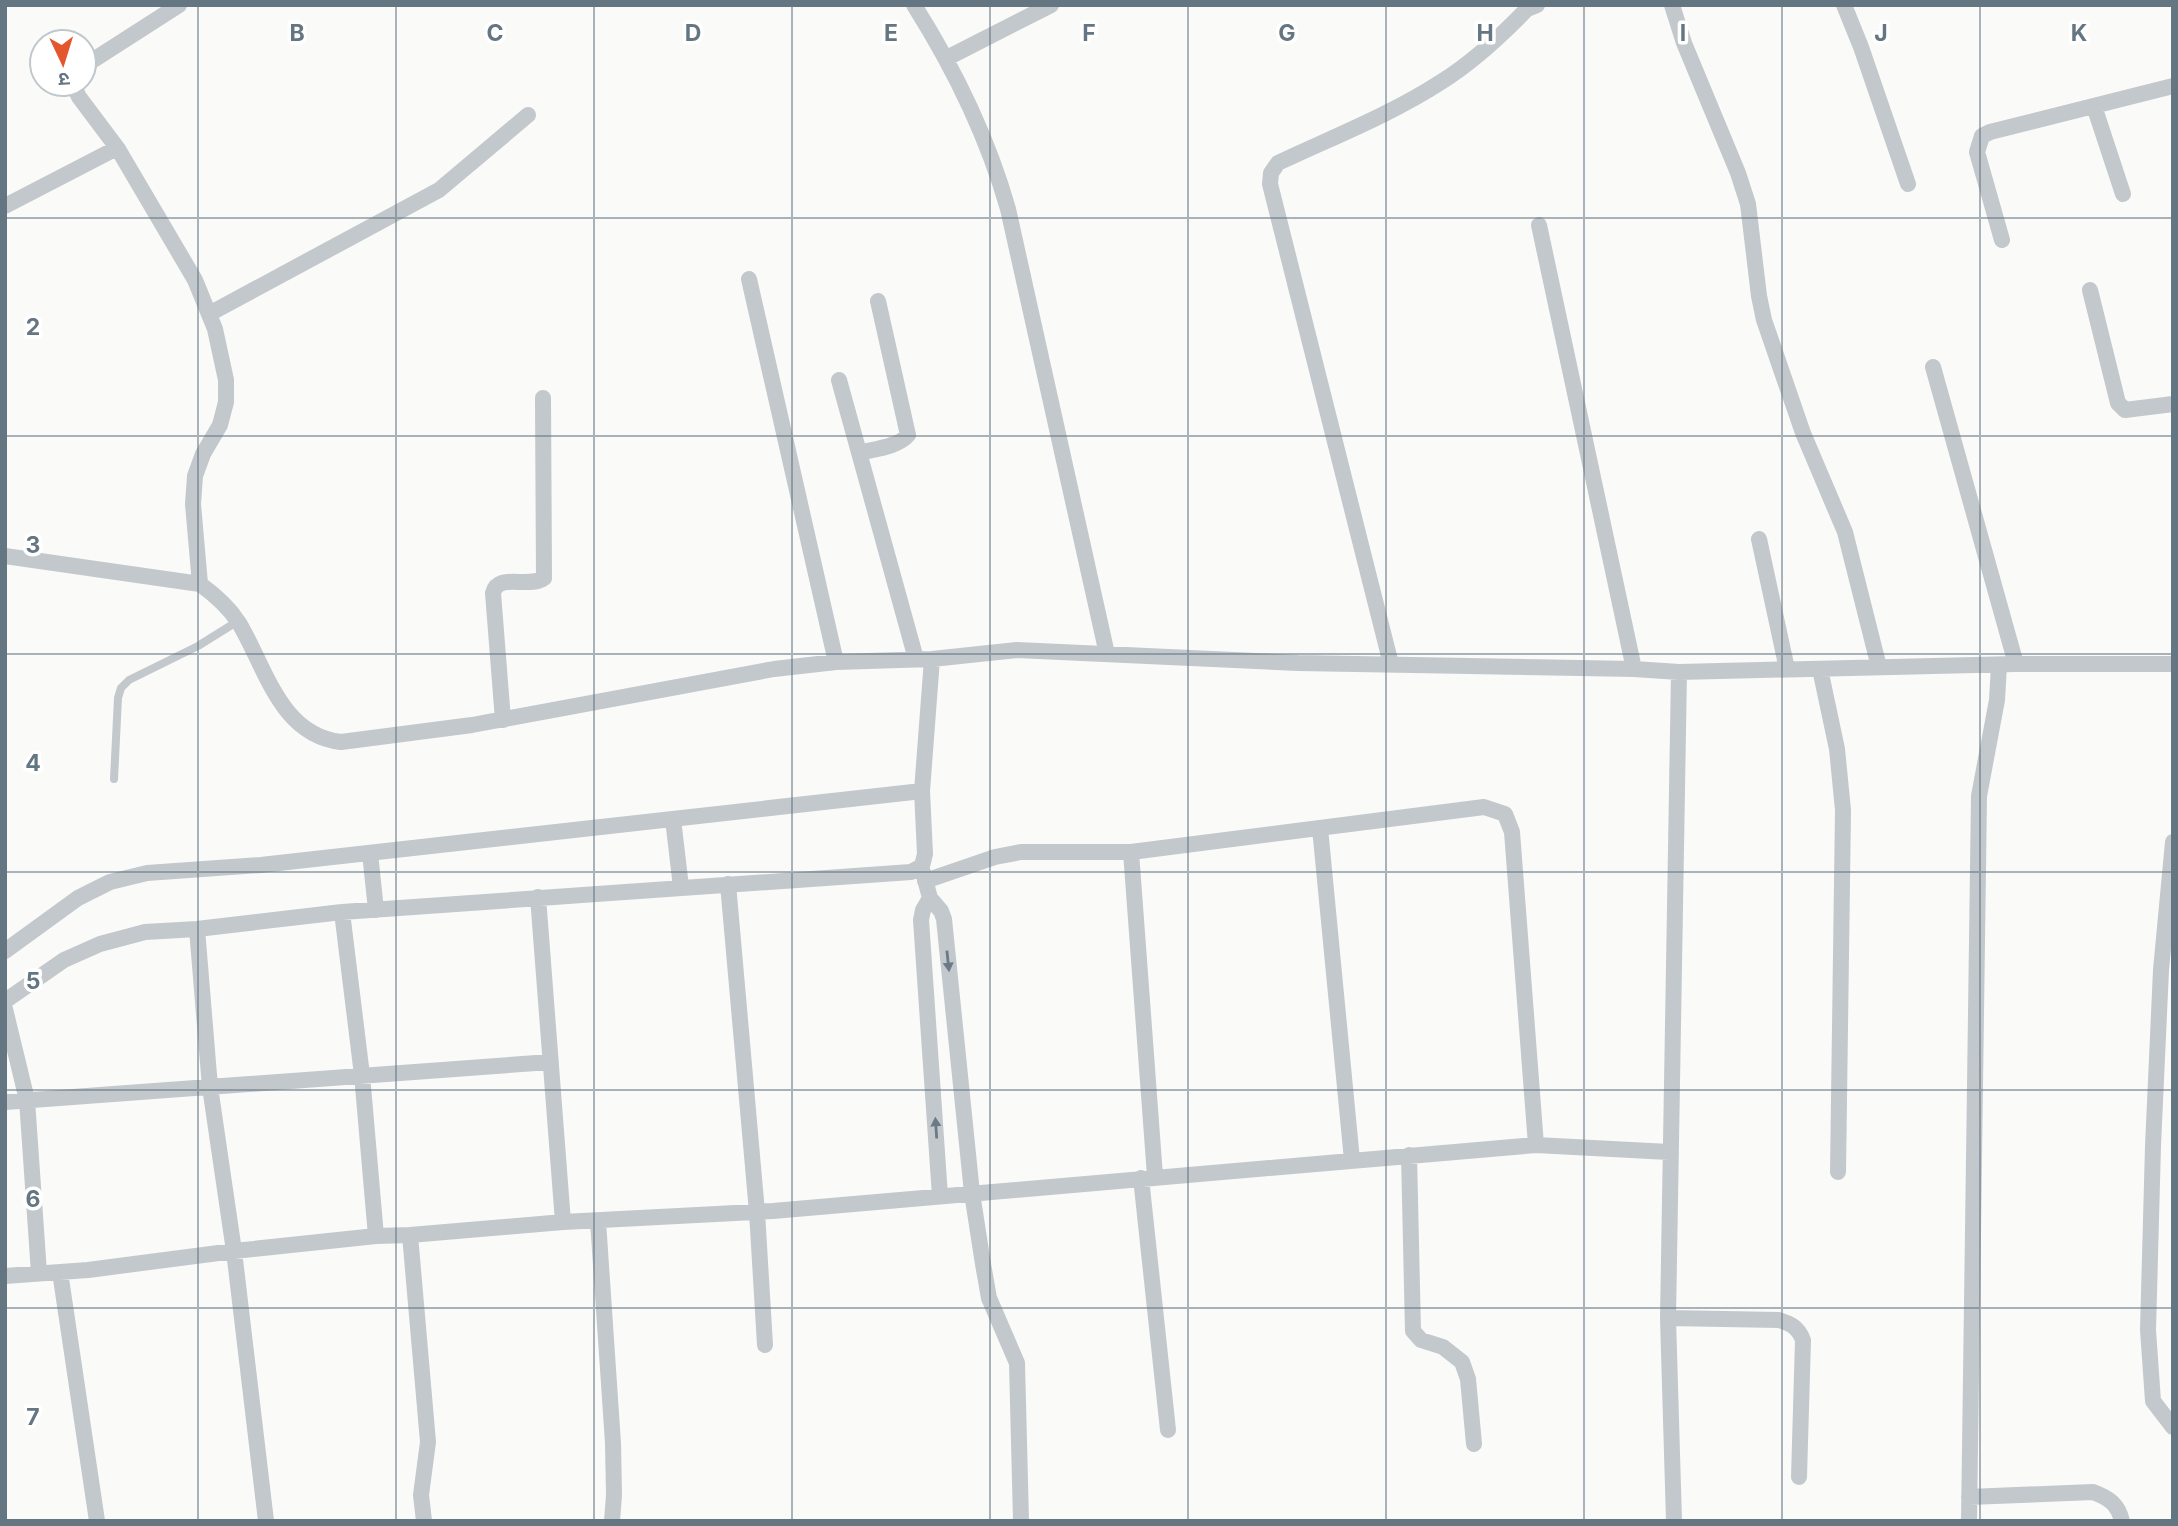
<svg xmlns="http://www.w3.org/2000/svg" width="2178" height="1526" font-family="Inter,'Noto Sans Devanagari',sans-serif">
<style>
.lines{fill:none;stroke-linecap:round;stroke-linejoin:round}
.lane{stroke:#c3c8cc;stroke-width:8}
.street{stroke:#c3c8cc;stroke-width:16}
.oneway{fill:#6a7a87}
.grid{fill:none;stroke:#657683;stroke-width:2;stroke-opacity:0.55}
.grid-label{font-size:23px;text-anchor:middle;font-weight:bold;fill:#657683;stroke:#fff;stroke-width:7;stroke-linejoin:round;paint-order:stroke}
</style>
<rect width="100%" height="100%" fill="#fafaf8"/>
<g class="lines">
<path class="lane" d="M114 779 118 698 121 688 129 680 198 646 238 621"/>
<path class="street" d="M914 5C955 70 987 135 1008 209L1107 654
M1672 5 1684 43 1738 173 1748 204 1759 296 1764 320 1803 433 1845 532 1879 667
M1844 5 1861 47 1908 184
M947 58 1051 5
M84 66 179 5
M73 84 79 97 118 149 195 280 215 329 226 380V402L220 425 203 454 195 476 193 504 200 584
M2094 106 2123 194
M5 206 117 148
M1539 225 1634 669
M2002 240 1977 152 1982 136 1990 132 2173 86
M749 279 836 662
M2090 290 2118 403 2125 410 2173 404
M209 314 439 190 528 115
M1933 367 2016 664
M839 380 916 659
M859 453C874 449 898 447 908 435L878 301
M1759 539 1787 669
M5 556 200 584C215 595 229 607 239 623 266 668 280 735 341 742L472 725 774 669 836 662 932 659 1017 650 1298 663 1634 669 1679 672 2016 664H2173
M1391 664 1270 184 1271 173 1278 163C1333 137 1390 115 1441 82 1473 62 1501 36 1527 9L1537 5
M1820 669 1837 749 1843 810 1838 1172
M503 720 493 593C498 572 529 589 544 578L543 398
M673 819 681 887
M1320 828 1352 1160
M2173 842 2161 970 2153 1146 2148 1330 2153 1401 2173 1427
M1131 852 1155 1176
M370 853 376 910
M923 872 930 898 941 911 944 919 972 1193 983 1264 989 1298 1017 1363 1021 1521
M925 881 995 857 1021 852H1131L1484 807 1505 814 1512 832 1536 1145
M728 884 757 1212 765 1345
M538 897 563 1222
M930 898 923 910 921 920 940 1196
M342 912 362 1075 376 1236
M197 929 210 1087 234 1251 266 1521
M5 951 78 898 110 882 147 873 261 865 922 791
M5 1001 64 960 100 944 145 932 197 929 342 912 911 872 922 866 925 854 922 791 932 659
M5 1009 27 1100 39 1273
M5 1102 550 1062
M1409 1155 1413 1331 1421 1340 1443 1347 1462 1362 1468 1379 1474 1444
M1141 1178 1168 1430
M598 1221 613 1443 614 1495 612 1521
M410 1235 428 1442 421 1495 424 1521
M60 1272 97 1521
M5 1276 88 1270 234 1251 376 1236 410 1235 563 1222 773 1211 1536 1145 1669 1152
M1668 1318 1779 1320C1791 1324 1798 1327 1803 1340L1799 1477
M1969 1497 2093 1492C2109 1498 2118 1504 2122 1521
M1674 1521 1668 1318 1679 672
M1969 1521 1979 796 1997 700 1999 665"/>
</g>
<defs><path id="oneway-solid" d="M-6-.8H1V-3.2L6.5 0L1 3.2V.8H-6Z" transform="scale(1.75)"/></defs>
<g class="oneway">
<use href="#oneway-solid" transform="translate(948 961) rotate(84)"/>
<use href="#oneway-solid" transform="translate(936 1128) rotate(-94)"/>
</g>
<path class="grid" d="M198 5V1521M396 5V1521M594 5V1521M792 5V1521M990 5V1521M1188 5V1521M1386 5V1521M1584 5V1521M1782 5V1521M1980 5V1521M5 218H2173M5 436H2173M5 654H2173M5 872H2173M5 1090H2173M5 1308H2173"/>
<g class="grid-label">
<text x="297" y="41">B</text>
<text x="495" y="41">C</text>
<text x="693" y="41">D</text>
<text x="891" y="41">E</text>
<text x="1089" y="41">F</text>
<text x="1287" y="41">G</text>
<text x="1485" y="41">H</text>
<text x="1683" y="41">I</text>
<text x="1881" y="41">J</text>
<text x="2079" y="41">K</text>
<text x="33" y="335">2</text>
<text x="33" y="553">3</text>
<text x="33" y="771">4</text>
<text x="33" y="989">5</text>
<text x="33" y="1207">6</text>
<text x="33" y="1425">7</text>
</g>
<rect width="2178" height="1526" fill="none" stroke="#657683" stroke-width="14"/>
<g transform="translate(63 63) rotate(176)"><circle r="33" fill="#ffffff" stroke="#c1c8cd" stroke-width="2"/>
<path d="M0-5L12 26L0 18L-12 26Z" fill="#e4572e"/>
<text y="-10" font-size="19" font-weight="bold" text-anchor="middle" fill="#657683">उ</text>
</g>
</svg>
